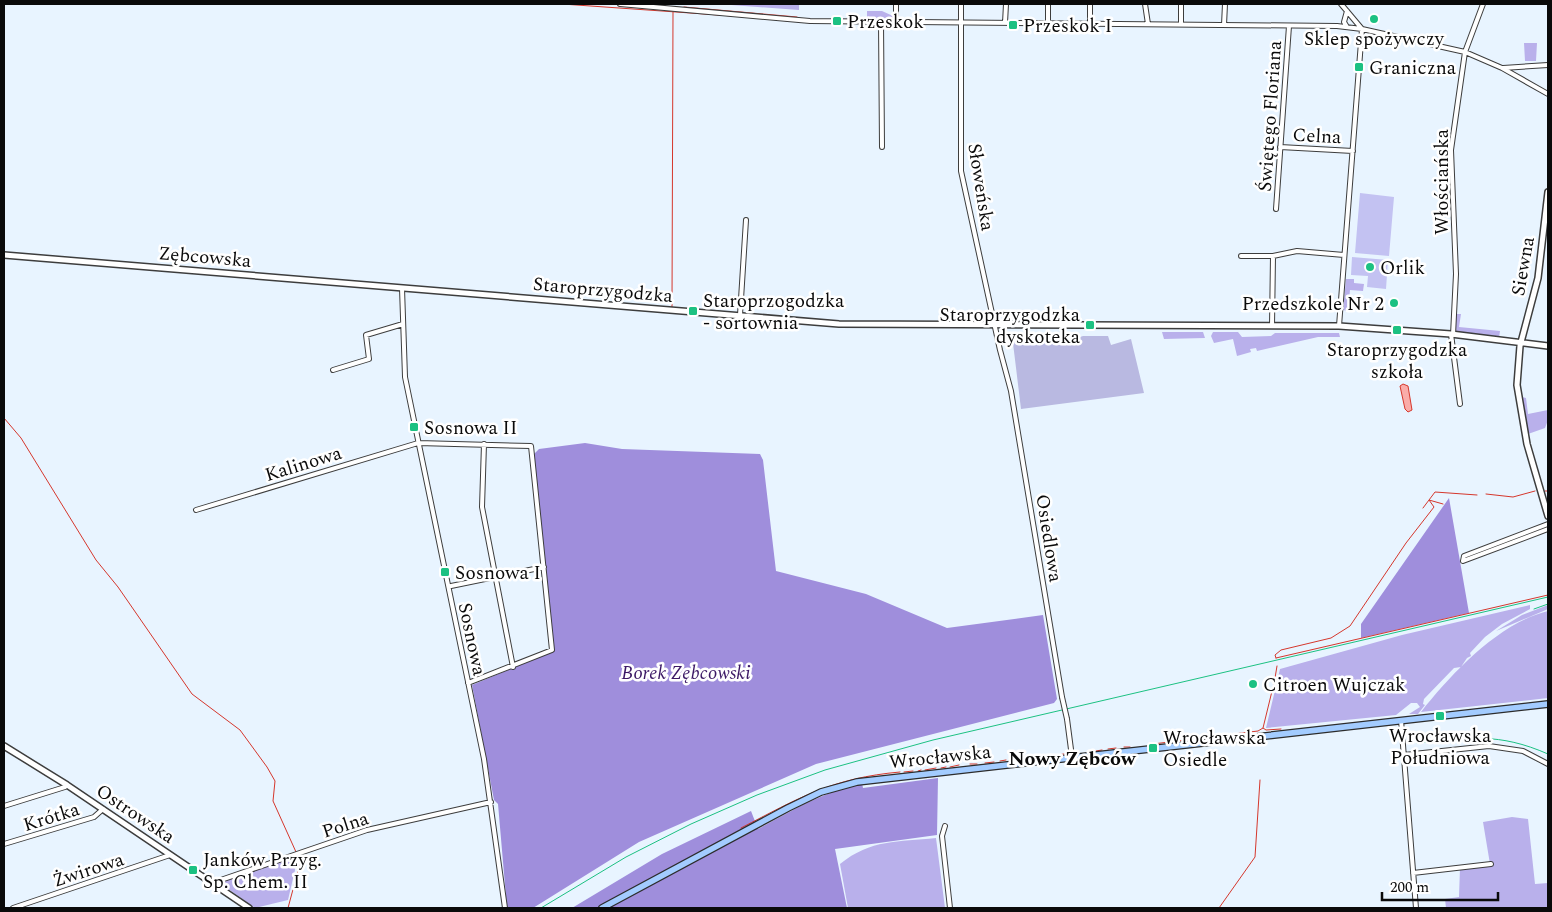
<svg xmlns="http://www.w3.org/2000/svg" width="1552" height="912" font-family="Spectral,serif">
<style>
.green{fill:#b9b0eb}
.forest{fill:#9f8edc}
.cemetery{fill:#b9b9e1}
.pitch{fill:#c3c2f2}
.water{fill:#faaca9;stroke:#d5372c}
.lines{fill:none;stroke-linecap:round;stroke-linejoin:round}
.stream{stroke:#d5372c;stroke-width:1}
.minor-casing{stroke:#3d3d3d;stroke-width:6}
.tertiary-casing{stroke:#3d3d3d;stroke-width:8}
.secondary-casing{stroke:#2c2c2c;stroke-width:8}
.minor{stroke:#fff;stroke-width:4}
.tertiary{stroke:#fff;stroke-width:5}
.secondary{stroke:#a3ccff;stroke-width:5.5}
.rail{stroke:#1cc182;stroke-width:1}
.minor-bridge-casing{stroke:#3d3d3d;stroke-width:6;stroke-linecap:butt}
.minor-bridge{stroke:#fff;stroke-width:4}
.poi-dot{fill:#1cc182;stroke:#fff;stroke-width:2}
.labels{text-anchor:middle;stroke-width:5;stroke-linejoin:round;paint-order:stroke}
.poi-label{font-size:19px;fill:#0a0a0a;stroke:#fff;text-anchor:start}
.street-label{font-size:19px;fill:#0a0a0a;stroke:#fff}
.park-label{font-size:19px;font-style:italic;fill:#3b1865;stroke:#fff}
.neighbourhood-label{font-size:20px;font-weight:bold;fill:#0a0a0a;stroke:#fff}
</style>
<rect width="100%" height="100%" fill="#e8f4ff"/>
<path class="green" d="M718 4H802L799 5V10Z
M867 11H882L893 16V18L867 19Z
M1524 43H1537L1536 61H1525Z
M1346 279H1354V283L1364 284 1363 291 1350 290 1348 311 1343 310Z
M1456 314H1461L1459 327 1500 331 1499 338 1456 332Z
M1162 332H1203L1205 338 1164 339Z
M1213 332H1238L1242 337 1271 336 1275 333H1339L1340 337H1318L1257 351 1256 348 1250 349 1251 352 1237 356 1233 339 1214 343 1211 336Z
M1522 397 1526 398 1528 414 1548 410V420L1545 428 1528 434Z
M1530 605V609L1502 624 1485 637 1470 653 1471 656 1467 658 1461 667 1454 668 1424 699 1423 704 1425 705 1418 714H1409L1420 707 1417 703H1411L1396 715 1266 728 1280 669 1402 635Z
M1548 605V609L1496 631 1522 615Z
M1548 611V698L1421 712C1452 673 1499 623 1548 611Z
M1512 817 1528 819 1535 884 1548 883V908H1446L1445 899 1459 897 1460 868 1490 864 1483 822Z
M936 838 945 908H848L840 864C871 839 898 842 936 838Z
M294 857 295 870 288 900 255 908 220 883V880Z"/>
<path class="forest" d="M585 443 622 449 760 454 763 460 776 571 866 594 947 628 1043 615 1057 699 1054 703 816 764 639 842 533 908H507L498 804 494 800 472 685 554 651 534 454 539 449Z
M1449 498 1469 613 1361 638V624Z
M938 778 937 835 835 849 847 908H572L662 854 751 811 758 829C791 811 825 791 862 783L863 788Z"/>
<path class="cemetery" d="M1012 335 1053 336 1060 344 1083 336H1108L1111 345 1131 339 1144 393 1021 409Z"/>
<path class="pitch" d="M1360 193 1394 197 1389 256 1355 253Z
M1352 257 1388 260 1386 289 1367 287 1368 276 1351 275Z"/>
<path class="water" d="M1403 384 1408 386 1412 410 1408 412 1405 409 1400 386Z"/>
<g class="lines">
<path class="stream" d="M562 4 733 16
M684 7 797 17
M772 19 788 21
M672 307 673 12
M4 418 21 438 96 560 118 587 192 694 240 730 267 767 275 781 273 801 296 852
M1545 491H1548
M1486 494 1513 497 1535 491
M1423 508 1429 500 1443 504
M1276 658 1275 655 1281 650 1331 638 1350 626 1406 543 1434 507 1429 500 1435 492 1477 495
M1276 658 1548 595
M1274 684 1277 666
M1263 728 1273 687
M1153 744 1258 731 1263 728 1266 730 1281 729
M1124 747H1130
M1108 749 1116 748
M1096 751 1102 750
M1057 755 1064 754
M1043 756 1051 755
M1030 758 1036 757
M1015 760 1023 759
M1000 761 1006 760
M985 763 994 762
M970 764H977
M950 767 959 765
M941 768 946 767
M925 770 936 768
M918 771 921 770
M904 772 913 771
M741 828C799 798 832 778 900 772
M288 908 299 867 298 856
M1219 908 1255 857 1260 780"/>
<g class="minor-casing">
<path id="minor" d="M620 4 810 21 1337 26 1362 29 1465 52 1502 68 1548 94
M896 4V22
M961 4V171L1000 350 1011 391 1062 697
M1145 4 1148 24
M1341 4 1362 29
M881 22 882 147
M1005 23 1006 4
M1090 23V4
M1048 24V4
M1181 24V4
M1224 25 1225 4
M1347 27 1344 22 1347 11
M1503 68 1548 65
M1280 147 1353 151
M1276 209 1289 26
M1241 256H1273
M402 288 405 377 484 759 505 908
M740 315 746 220
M1272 326 1273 256 1297 251 1344 255
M1339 326 1362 29
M1451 334 1460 404
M1453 335 1456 274 1451 150 1465 52 1483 4
M333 370 369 359 366 335 403 324
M484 444 482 507 513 667
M196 510 418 443 531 446 552 650 468 683
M1548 524 1464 556 1463 561 1548 529
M451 586 544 567
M1067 719 1072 757
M1401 720 1416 908
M1404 755 1489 746 1523 751 1548 764
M4 806 65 787 67 785
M945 826 942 836 950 908
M4 844 94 817 103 809
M1413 873 1491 864
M212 883 367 830 491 802
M13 908 170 855"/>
</g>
<g class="tertiary-casing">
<path id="tertiary" d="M1548 192 1538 278 1520 346 1517 385 1527 444 1548 516
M4 255 839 324 1339 326 1451 334 1548 346
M4 746 67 785 249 908"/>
</g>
<g class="secondary-casing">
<path id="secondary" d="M602 908 788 808 821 792 857 782 1548 704"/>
</g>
<use href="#minor" class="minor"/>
<use href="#tertiary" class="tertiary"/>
<use href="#secondary" class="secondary"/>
<path class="rail" d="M1534 609 1548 604
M1417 743C1469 738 1498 732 1548 754
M541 908 626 857 691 824 757 795 825 770 933 740 1548 597"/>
<g class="minor-bridge-casing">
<path id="minor-bridge" d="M1062 697 1067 719"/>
</g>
<use href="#minor-bridge" class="minor-bridge"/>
</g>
<g class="poi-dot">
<circle cx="1374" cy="19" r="5"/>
<rect x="832" y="16" width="10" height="10" rx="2.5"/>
<rect x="1008" y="20" width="10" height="10" rx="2.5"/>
<rect x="1354" y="62" width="10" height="10" rx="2.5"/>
<circle cx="1370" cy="267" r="5"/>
<circle cx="1394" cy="303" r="5"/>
<rect x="688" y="306" width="10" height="10" rx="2.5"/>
<rect x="1085" y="320" width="10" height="10" rx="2.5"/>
<rect x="1392" y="325" width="10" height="10" rx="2.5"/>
<rect x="409" y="422" width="10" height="10" rx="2.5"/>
<rect x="440" y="567" width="10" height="10" rx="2.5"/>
<circle cx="1253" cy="684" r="5"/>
<rect x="1435" y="711" width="10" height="10" rx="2.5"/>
<rect x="1148" y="743" width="10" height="10" rx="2.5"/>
<rect x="188" y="865" width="10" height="10" rx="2.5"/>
</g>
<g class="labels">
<g class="poi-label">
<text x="847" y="28">Przeskok</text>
<text x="1023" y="32">Przeskok I</text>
<text x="1374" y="45" text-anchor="middle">Sklep spożywczy</text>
<text x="1369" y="74">Graniczna</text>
<text x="1380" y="274">Orlik</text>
<text x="703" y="307">Staroprzogodzka<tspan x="703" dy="22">- sortownia</tspan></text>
<text x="1384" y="310" text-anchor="end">Przedszkole Nr 2</text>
<text x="1080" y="321" text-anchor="end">Staroprzygodzka<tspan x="1080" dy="22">dyskoteka</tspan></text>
<text x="1397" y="356" text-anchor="middle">Staroprzygodzka<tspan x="1397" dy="22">szkoła</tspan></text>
<text x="424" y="434">Sosnowa II</text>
<text x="455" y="579">Sosnowa I</text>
<text x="1263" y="691">Citroen Wujczak</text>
<text x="1440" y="742" text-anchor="middle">Wrocławska<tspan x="1440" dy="22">Południowa</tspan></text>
<text x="1163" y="744">Wrocławska<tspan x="1163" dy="22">Osiedle</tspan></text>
<text x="203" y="866">Janków Przyg.<tspan x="203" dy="22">Sp. Chem. II</tspan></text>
</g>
<g class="street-label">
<text transform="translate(1269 116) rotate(-86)" y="7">Świętego Floriana</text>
<text transform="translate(1317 135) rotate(3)" y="7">Celna</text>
<text transform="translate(1441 182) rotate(-90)" y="7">Włościańska</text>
<text transform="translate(982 187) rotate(81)" y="7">Słoweńska</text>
<text transform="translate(205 256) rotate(5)" y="7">Zębcowska</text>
<text transform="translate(1522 266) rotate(-80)" y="7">Siewna</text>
<text transform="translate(603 289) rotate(5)" y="7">Staroprzygodzka</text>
<text transform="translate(303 463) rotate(-17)" y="7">Kalinowa</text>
<text transform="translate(1050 538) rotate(81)" y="7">Osiedlowa</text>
<text transform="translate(473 639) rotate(78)" y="7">Sosnowa</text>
<text transform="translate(940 756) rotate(-6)" y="7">Wrocławska</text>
<text transform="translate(136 813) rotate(34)" y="7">Ostrowska</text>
<text transform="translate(51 816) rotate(-17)" y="7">Krótka</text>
<text transform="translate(345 824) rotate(-18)" y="7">Polna</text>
<text transform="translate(88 869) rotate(-18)" y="7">Żwirowa</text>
</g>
<g class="park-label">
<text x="686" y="679">Borek Zębcowski</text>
</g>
<g class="neighbourhood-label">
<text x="1072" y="765">Nowy Zębców</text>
</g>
</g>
<rect width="1552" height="912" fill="none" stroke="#0a0a0a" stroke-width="10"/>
<path d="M1382 892v8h116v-8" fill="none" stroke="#0a0a0a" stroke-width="2.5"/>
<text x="1390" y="892" font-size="15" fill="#0a0a0a" stroke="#ffffff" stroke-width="4" paint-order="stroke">200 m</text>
</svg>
